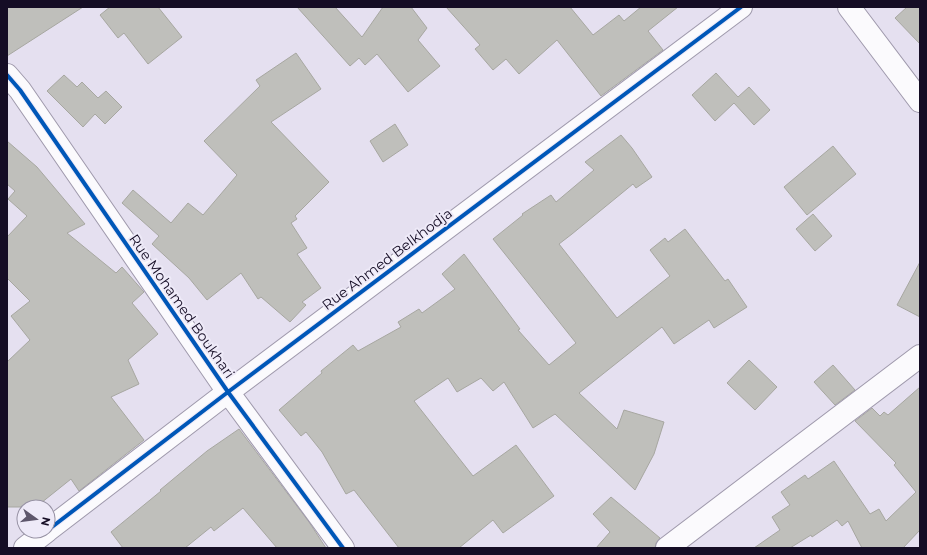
<svg xmlns="http://www.w3.org/2000/svg" width="927" height="555" font-family="Montserrat,sans-serif">
<style>
.building{fill:#bfbfbb;stroke:#a7a7a1}
.lines{fill:none;stroke-linecap:round;stroke-linejoin:round}
.minor-casing{stroke:#9f99ac;stroke-width:24}
.minor{stroke:#fbfafd;stroke-width:22}
.cycleway-casing{stroke:#eeeaf8;stroke-width:6}
.cycleway{stroke:#0057b8;stroke-width:4}
.labels{text-anchor:middle;stroke-width:4;stroke-linejoin:round;paint-order:stroke}
.street-label{font-size:14px;fill:#150d25;stroke:#eeeaf8}
</style>
<rect width="100%" height="100%" fill="#e5e0f0"/>
<path class="building" d="M7 7H83L7 56Z
M110 7H158L182 37 148 64 124 33 118 38 100 15Z
M297 7H335L362 37 383 7H411L427 28 418 40 440 66 408 92 377 54 365 65 359 58 350 66Z
M446 7H570L593 35 619 15 624 21 641 7H678L648 31 663 50 601 96 557 40 519 74 506 59 493 70 475 49 480 45Z
M907 7H920V44L895 18Z
M296 53 321 89 271 122 329 182 295 216 297 219 291 223 307 248 297 254 321 288 302 302 306 305 290 322 261 297 258 299 241 273 207 300 189 278 152 244 159 236 122 203 133 190 171 223 188 203 203 215 237 175 204 141 260 86 256 80Z
M716 73 738 97 749 87 770 110 754 125 734 103 715 121 692 95Z
M64 75 77 87 82 82 98 98 106 91 122 107 105 124 95 114 83 127 47 91Z
M395 124 408 145 383 162 370 141Z
M621 135 632 148 652 177 636 188 633 184 572 234 559 244 617 318 670 276 650 250 665 238 668 242 685 229 725 281 728 279 747 307 714 328 709 320 674 344 662 327 579 393 617 429 624 410 664 422 654 454 635 490 555 414 533 428 504 382 493 391 481 378 457 392 448 378 414 401 473 476 516 445 554 496 503 533 493 520 459 548H399L354 490 346 494 322 452 306 432 301 436 279 410 322 373 321 371 353 345 358 351 401 327 398 322 419 309 422 313 455 289 442 274 464 254 520 329 518 330 549 365 576 343 493 239 523 215 522 214 551 195 556 202 594 170 585 162Z
M7 141 37 167 85 224 67 233 116 273 122 267 144 292 132 303 158 334 128 360 139 384 111 397 144 440 79 491 71 479 36 507H7V362L30 340 11 316 30 301 7 278V237L27 216 8 199 15 191 7 184Z
M833 146 856 174 807 215 784 187Z
M813 214 832 236 815 251 796 229Z
M920 262V317L897 305Z
M749 360 777 387 755 410 727 383Z
M833 365 855 390 835 405 814 382Z
M920 387V530L903 548H862L848 521 842 526 837 520 812 537 811 535 790 548H754L780 530 772 517 790 505 781 492 805 475 808 479 834 461 870 514 879 509 886 521 916 492 894 465 896 463 855 421 872 408 880 416 884 412 888 415Z
M239 429 309 522 326 548H277L243 508 214 531 211 527 185 548H123L111 532 161 491 160 490 207 451Z
M611 497 660 538 656 543 655 548H596L610 532 593 514Z"/>
<g class="lines">
<g class="minor-casing">
<path id="minor" d="M849 7 920 101
M7 75 20 90 228 392 343 548
M48 530 228 392 741 7
M25 548 47 531
M667 548 920 356"/>
</g>
<use href="#minor" class="minor"/>
<g class="cycleway-casing">
<path id="cycleway" d="M7 75 20 90 228 392 343 548
M48 530 228 392 741 7"/>
</g>
<use href="#cycleway" class="cycleway"/>
</g>
<g class="labels">
<g class="street-label">
<text transform="translate(387 259) rotate(-37)" y="5">Rue Ahmed Belkhodja</text>
<text transform="translate(182 306) rotate(55)" y="5">Rue Mohamed Boukhari</text>
</g>
</g>
<rect width="927" height="555" fill="none" stroke="#150d25" stroke-width="16"/>
<g transform="translate(36 519) rotate(104)"><circle r="19" fill="#eeeaf8" stroke="#9792a4"/>
<path d="M0-3L7 15L0 10L-7 15Z" fill="#5e576c"/>
<text y="-6" font-size="11" font-weight="bold" text-anchor="middle" fill="#150d25">N</text>
</g>
</svg>
